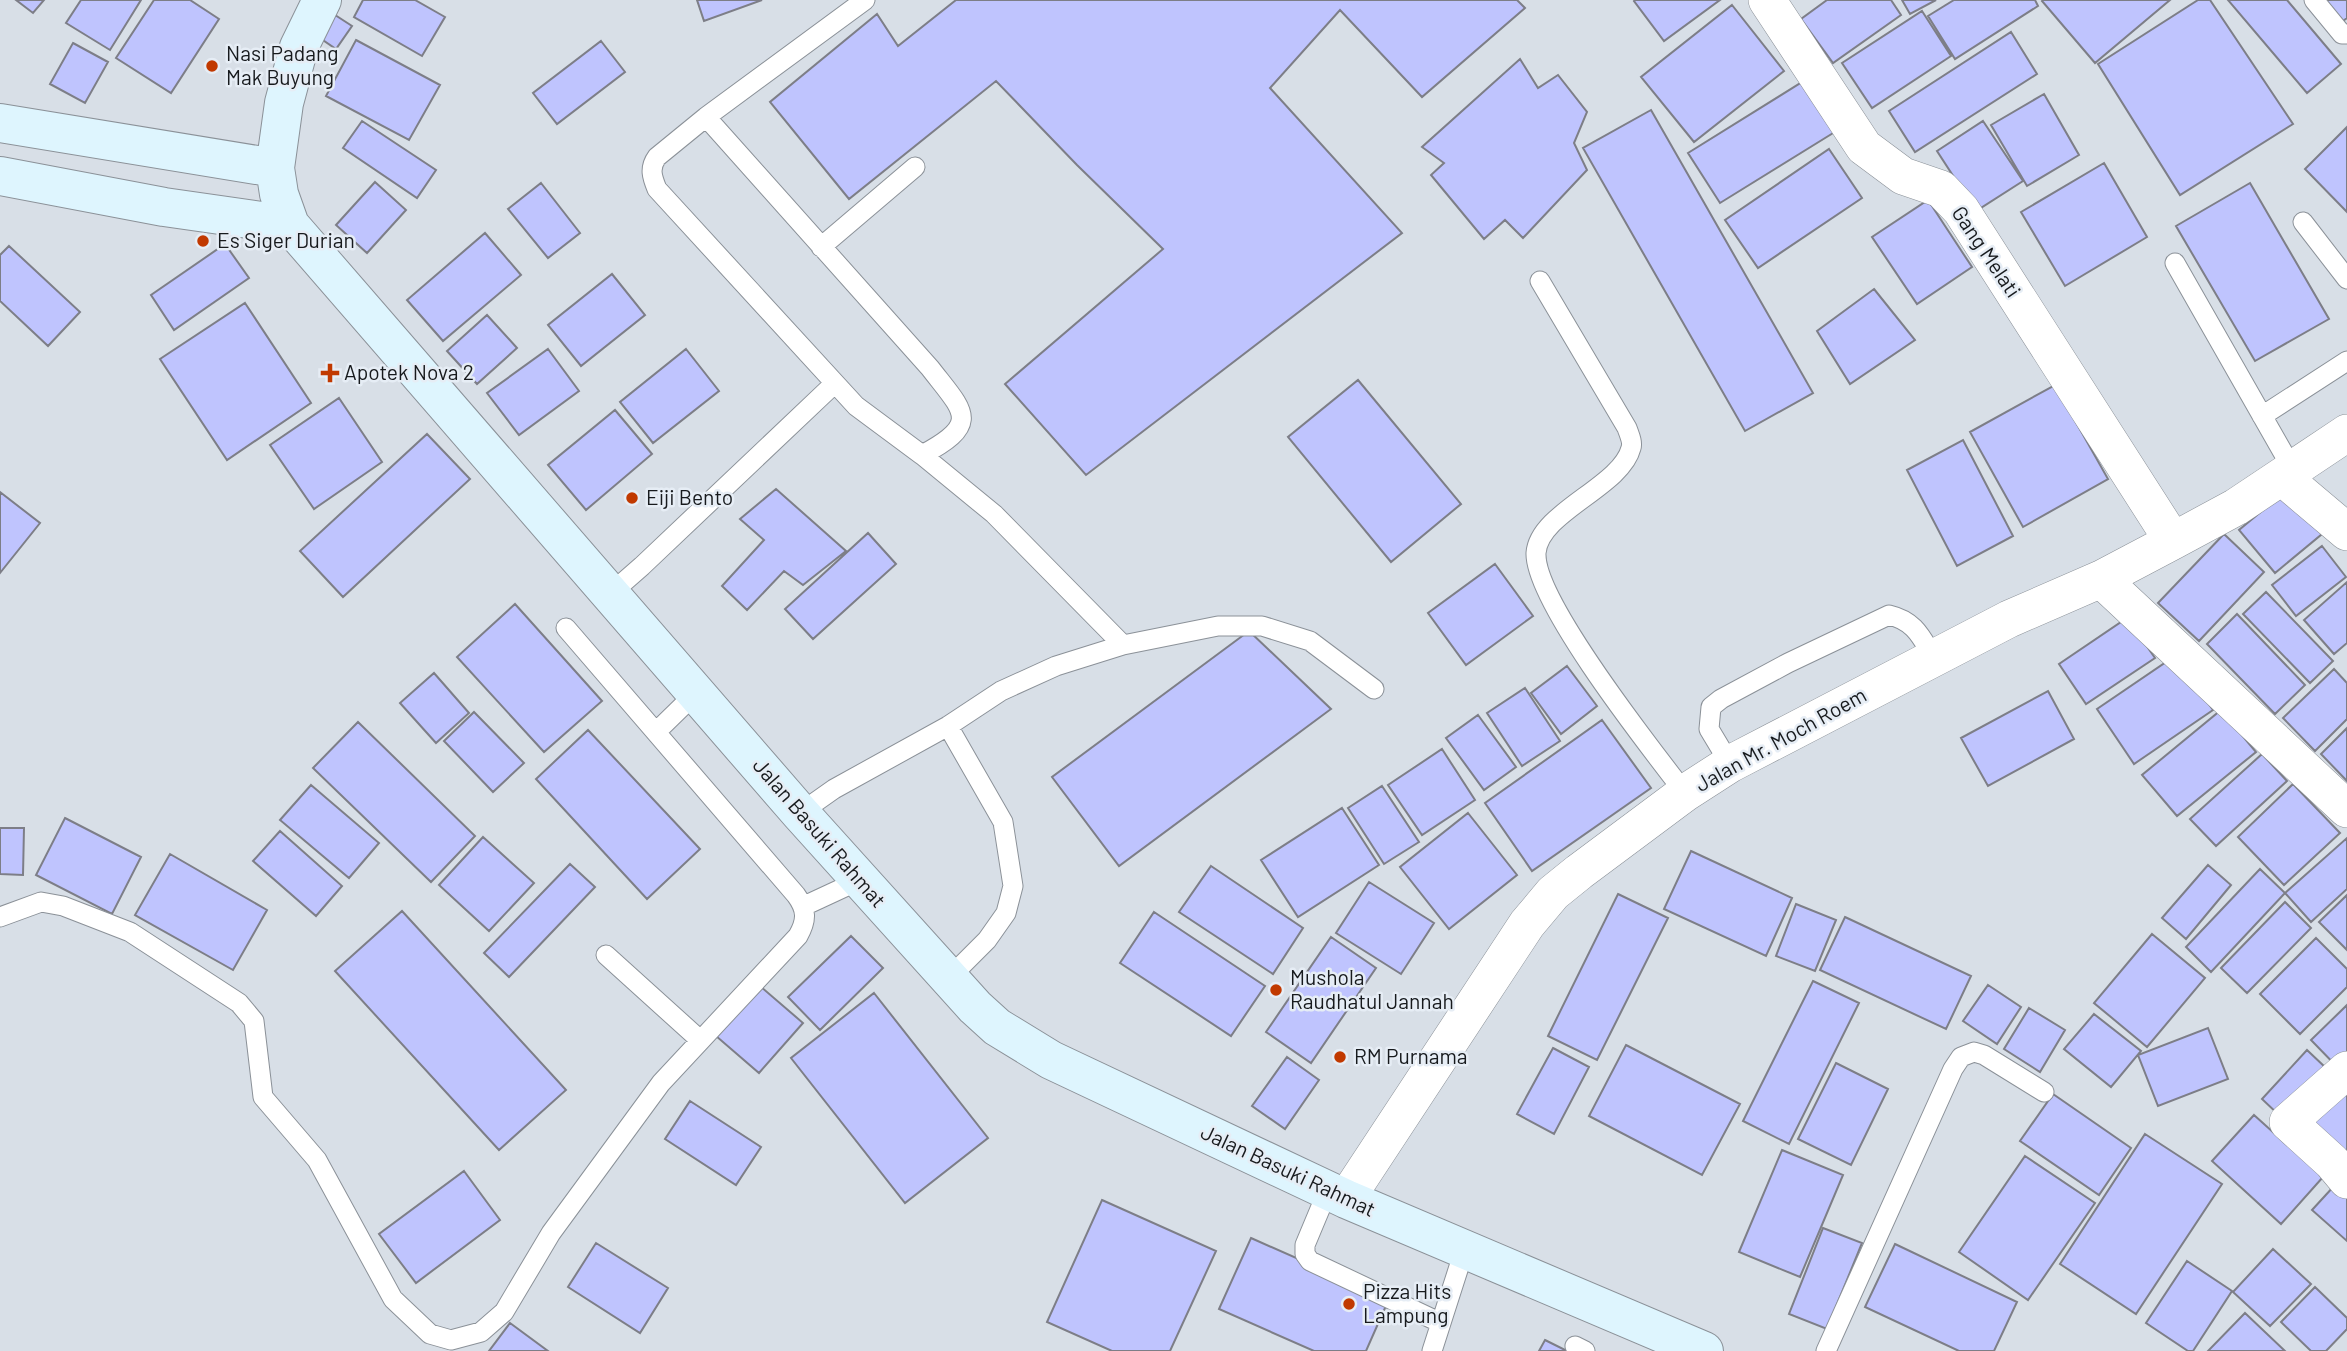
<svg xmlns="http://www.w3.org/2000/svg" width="2347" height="1351" font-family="Barlow,sans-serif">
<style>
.building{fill:#bfc4fe;stroke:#7d7e87;stroke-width:2}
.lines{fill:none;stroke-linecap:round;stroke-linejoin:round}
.lane-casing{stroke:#8b9198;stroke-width:21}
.street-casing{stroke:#8b9198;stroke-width:38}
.secondary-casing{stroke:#8b9198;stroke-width:40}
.lane{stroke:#fff;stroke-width:19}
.street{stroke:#fff;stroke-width:37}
.secondary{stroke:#def5fe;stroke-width:38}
.poi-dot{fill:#c13900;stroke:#e6edf5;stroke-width:2.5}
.labels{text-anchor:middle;stroke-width:5;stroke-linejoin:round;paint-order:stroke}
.poi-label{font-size:21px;fill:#171a1d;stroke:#e6edf5;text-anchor:start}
.street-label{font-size:21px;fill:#171a1d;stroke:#e6edf5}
</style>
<rect width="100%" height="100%" fill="#d8dfe7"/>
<path class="building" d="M16 0H44L33 13Z
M81 0H141L110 50 66 23Z
M154 0H190L219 19 171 93 116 58Z
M363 0H415L445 17 422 56 354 17Z
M697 0H762L704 21Z
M956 0H1517L1525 8 1422 97 1340 10 1270 88 1402 233 1086 475 1005 384 1163 249 1077 165 996 81 849 199 770 102 877 14 898 46Z
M1635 0H1720L1664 41 1634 1Z
M1827 0H1891L1901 15 1833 63 1801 19Z
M1902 0H1936L1910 14Z
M1954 0H2035L2038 6 1955 59 1928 16Z
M2043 0H2170L2095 63 2042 1Z
M2198 0H2210L2293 124 2180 195 2098 64Z
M2228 0H2287L2341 64 2307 93Z
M2319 0H2347V18L2339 24Z
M1732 5 1784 71 1694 142 1641 77Z
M1922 11 1951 56 1872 108 1842 63Z
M332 13 352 26 336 49 317 36Z
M2011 32 2037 74 1915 152 1889 111Z
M356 40 440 85 409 140 326 96Z
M601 41 625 72 557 124 533 93Z
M73 43 108 62 85 103 50 84Z
M1520 59 1538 88 1558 75 1587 112 1574 143 1587 170 1523 238 1505 220 1484 239 1431 175 1444 163 1422 147Z
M1807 79 1838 130 1720 203 1688 153Z
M2044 94 2079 155 2027 186 1991 125Z
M1651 110 1813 393 1745 431 1583 148Z
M362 121 436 170 417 198 343 148Z
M1983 121 2023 181 1976 211 1937 151Z
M2347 127V212L2305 169Z
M1829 149 1862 198 1758 268 1725 220Z
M2104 163 2147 237 2065 286 2021 212Z
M375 182 406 210 367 253 336 225Z
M541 183 580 233 548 258 508 209Z
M2250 183 2329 319 2255 361 2176 226Z
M1928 200 1972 267 1917 304 1872 237Z
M485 233 521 275 443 341 407 300Z
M225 244 249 278 174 330 151 295Z
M9 246 80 312 48 346 0 301V255Z
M612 274 645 315 581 366 548 325Z
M1874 289 1915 340 1850 384 1817 331Z
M245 303 311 403 227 460 160 359Z
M487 315 517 348 477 384 447 351Z
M548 349 579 391 519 435 487 393Z
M686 349 719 391 653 443 620 402Z
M1358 380 1461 504 1391 562 1288 437Z
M2055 385 2108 479 2023 527 1970 432Z
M339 398 382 462 314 509 270 445Z
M615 410 652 454 586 510 548 465Z
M427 434 470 479 343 597 300 551Z
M1963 440 2013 536 1957 566 1907 470Z
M776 489 846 551 803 585 784 571 747 610 722 586 764 540 740 519Z
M2286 491 2322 534 2275 573 2239 530Z
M0 492 40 523 0 573Z
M868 533 896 564 813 639 785 609Z
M2224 534 2264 572 2199 641 2158 603Z
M2322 546 2346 577 2296 616 2272 585Z
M1495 564 1533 616 1466 665 1428 613Z
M2347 582V643L2334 654 2304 620Z
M2266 592 2333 661 2310 683 2243 614Z
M515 604 602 701 544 752 457 657Z
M2237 614 2305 685 2275 714 2207 644Z
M2127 618 2155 658 2086 704 2059 664Z
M1249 631 1331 709 1119 866 1052 777Z
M2175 656 2213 710 2134 764 2097 709Z
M1567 666 1597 706 1561 734 1531 693Z
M2334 669 2347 683V719L2315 751 2283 718Z
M434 673 469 713 436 743 400 703Z
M1525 688 1560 741 1522 766 1487 713Z
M2048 691 2074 739 1988 786 1961 738Z
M2221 710 2256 752 2177 816 2142 775Z
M474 712 524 763 493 792 444 741Z
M1478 715 1516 767 1484 790 1446 738Z
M1602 720 1651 788 1532 871 1485 803Z
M358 722 475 836 431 882 313 768Z
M2347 728V781L2321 754Z
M588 730 700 849 647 899 536 779Z
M1442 749 1475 800 1422 835 1388 785Z
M2262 754 2287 781 2216 846 2190 819Z
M2293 784 2340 833 2284 885 2238 837Z
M311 785 379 843 349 878 280 820Z
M1382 786 1419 842 1384 864 1348 808Z
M1342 808 1379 865 1298 917 1261 860Z
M1468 813 1517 875 1449 929 1400 867Z
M65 818 141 857 112 914 36 875Z
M0 828H24L23 875 0 874Z
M280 831 342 886 316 916 253 861Z
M483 837 534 883 489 931 439 885Z
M2347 838V889L2311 922 2285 893Z
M1691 851 1792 898 1766 956 1664 909Z
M170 854 267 910 233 970 135 915Z
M570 864 595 887 509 977 484 953Z
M2208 865 2231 885 2186 939 2162 918Z
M1211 866 1303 928 1273 974 1179 912Z
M2260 869 2285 893 2211 972 2186 947Z
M1369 882 1434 923 1401 974 1336 933Z
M1618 894 1668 918 1597 1060 1548 1036Z
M2347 895V950L2319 922Z
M2285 902 2311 928 2247 993 2221 968Z
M1796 904 1836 920 1815 971 1776 956Z
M402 911 566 1090 499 1150 335 971Z
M1154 912 1265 986 1231 1036 1120 963Z
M1845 917 1971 976 1946 1029 1820 970Z
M2152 934 2205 978 2147 1047 2094 1003Z
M851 936 883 968 820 1030 788 997Z
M1331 937 1376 968 1311 1063 1266 1032Z
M2316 938 2347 969V987L2300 1034 2260 994Z
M1813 981 1859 1003 1789 1144 1743 1121Z
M1988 985 2021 1007 1997 1044 1963 1021Z
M760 986 803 1023 759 1073 716 1036Z
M874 993 988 1138 905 1203 791 1058Z
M2347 1005V1075L2346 1076 2311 1040Z
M2029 1008 2065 1030 2040 1072 2004 1049Z
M2094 1014 2141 1051 2111 1087 2064 1049Z
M2208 1028 2228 1079 2158 1106 2138 1055Z
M1626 1045 1740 1104 1702 1175 1589 1116Z
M1553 1048 1589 1067 1554 1134 1517 1114Z
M2307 1050 2347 1088V1154L2334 1167 2262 1099Z
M1287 1057 1319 1080 1285 1129 1252 1106Z
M1836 1063 1888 1089 1851 1165 1798 1139Z
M2053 1094 2131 1148 2099 1195 2020 1141Z
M690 1101 761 1147 736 1185 665 1139Z
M2254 1115 2323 1177 2281 1224 2212 1161Z
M2145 1134 2222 1184 2136 1314 2060 1264Z
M1782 1150 1843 1175 1800 1277 1739 1252Z
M2025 1156 2095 1203 2028 1300 1959 1252Z
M464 1171 500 1220 416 1283 379 1234Z
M2335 1185 2347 1195V1241L2312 1210Z
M1102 1200 1216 1251 1170 1351H1112L1047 1322Z
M1823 1228 1862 1243 1827 1329 1789 1314Z
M1251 1238 1389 1299 1366 1351H1314L1219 1309Z
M596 1243 668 1288 640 1333 568 1287Z
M1895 1244 2017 1302 1994 1351H1959L1865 1307Z
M2273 1249 2311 1284 2270 1326 2233 1292Z
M2187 1261 2232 1291 2193 1351H2188L2146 1323Z
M2315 1287 2347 1318V1329L2326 1351H2311L2281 1322Z
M2245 1313 2285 1351H2208Z
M510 1323 548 1351H489Z
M1545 1340 1567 1351H1539Z"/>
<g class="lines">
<g class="lane-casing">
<path id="lane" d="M865 0 706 117 657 157C649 168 652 177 657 189L856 406 922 455 994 514 1123 645
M2314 0 2342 34H2347
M706 117 930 368C964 412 982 423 922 455
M2303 222 2347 279
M821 247 915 167
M2175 263 2293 470
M1540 281 1627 428C1629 434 1633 442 1631 448 1621 487 1539 512 1536 553 1534 601 1652 750 1685 793
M2262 416 2347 361
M610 594 642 566 834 384
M656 732 697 692
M1730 764 1709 729 1711 707 1721 699 1788 663 1889 615C1915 621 1921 637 1934 658
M800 813 834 789 948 726 1001 691 1056 666 1123 645 1218 626H1262L1310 641 1374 689
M804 906 860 880
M0 917 41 902 63 906 130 932 239 1003 254 1021 263 1097 317 1160 393 1299 430 1334 451 1340 481 1332 504 1312 551 1233 661 1083 798 936C807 920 807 910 796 895L566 628
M606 955 700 1040
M948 979 987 940 1006 913 1013 886 1003 822 948 726
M1328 1190 1305 1245V1254L1310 1261 1441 1323
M1575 1346 1585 1351
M1432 1351 1465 1248
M1826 1351 1953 1069 1961 1057 1974 1052 1984 1055 2044 1092"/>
</g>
<g class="street-casing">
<path id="street" d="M1767 0 1864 147 1903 176 1941 189 1961 210 2173 541
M2282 477 2347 532
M2101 579 2347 809
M2347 1070 2288 1122 2332 1162 2347 1180
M1346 1199 1527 924 1553 893 1579 872 1685 793 1730 764 2009 619 2101 579 2173 541 2236 507 2347 433"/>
</g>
<g class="secondary-casing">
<path id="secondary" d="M322 0 299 47 284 103 275 168 279 194 290 225 800 813 975 1007 997 1027 1051 1060 1346 1199 1704 1351
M0 123 275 168
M0 176 164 207 290 225"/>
</g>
<use href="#lane" class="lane"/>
<use href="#street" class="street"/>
<use href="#secondary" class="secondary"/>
</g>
<g class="poi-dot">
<circle cx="212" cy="66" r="7"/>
<circle cx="203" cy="241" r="7"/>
<path d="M326.5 362.5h7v7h7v7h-7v7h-7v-7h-7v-7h7z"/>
<circle cx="632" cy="498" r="7"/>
<circle cx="1276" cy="990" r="7"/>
<circle cx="1340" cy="1057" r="7"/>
<circle cx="1349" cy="1304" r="7"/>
</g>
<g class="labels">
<g class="poi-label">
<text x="226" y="61">Nasi Padang<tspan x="226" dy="24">Mak Buyung</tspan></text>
<text x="217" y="248">Es Siger Durian</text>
<text x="344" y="380">Apotek Nova 2</text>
<text x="646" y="505">Eiji Bento</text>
<text x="1290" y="985">Mushola<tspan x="1290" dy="24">Raudhatul Jannah</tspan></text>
<text x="1354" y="1064">RM Purnama</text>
<text x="1363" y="1299">Pizza Hits<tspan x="1363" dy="24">Lampung</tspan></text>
</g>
<g class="street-label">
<text transform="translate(1986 252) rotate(56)" y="7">Gang Melati</text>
<text transform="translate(1781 740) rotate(-29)" y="7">Jalan Mr. Moch Roem</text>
<text transform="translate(819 833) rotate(49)" y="7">Jalan Basuki Rahmat</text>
<text transform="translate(1288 1171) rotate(25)" y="7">Jalan Basuki Rahmat</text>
</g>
</g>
</svg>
